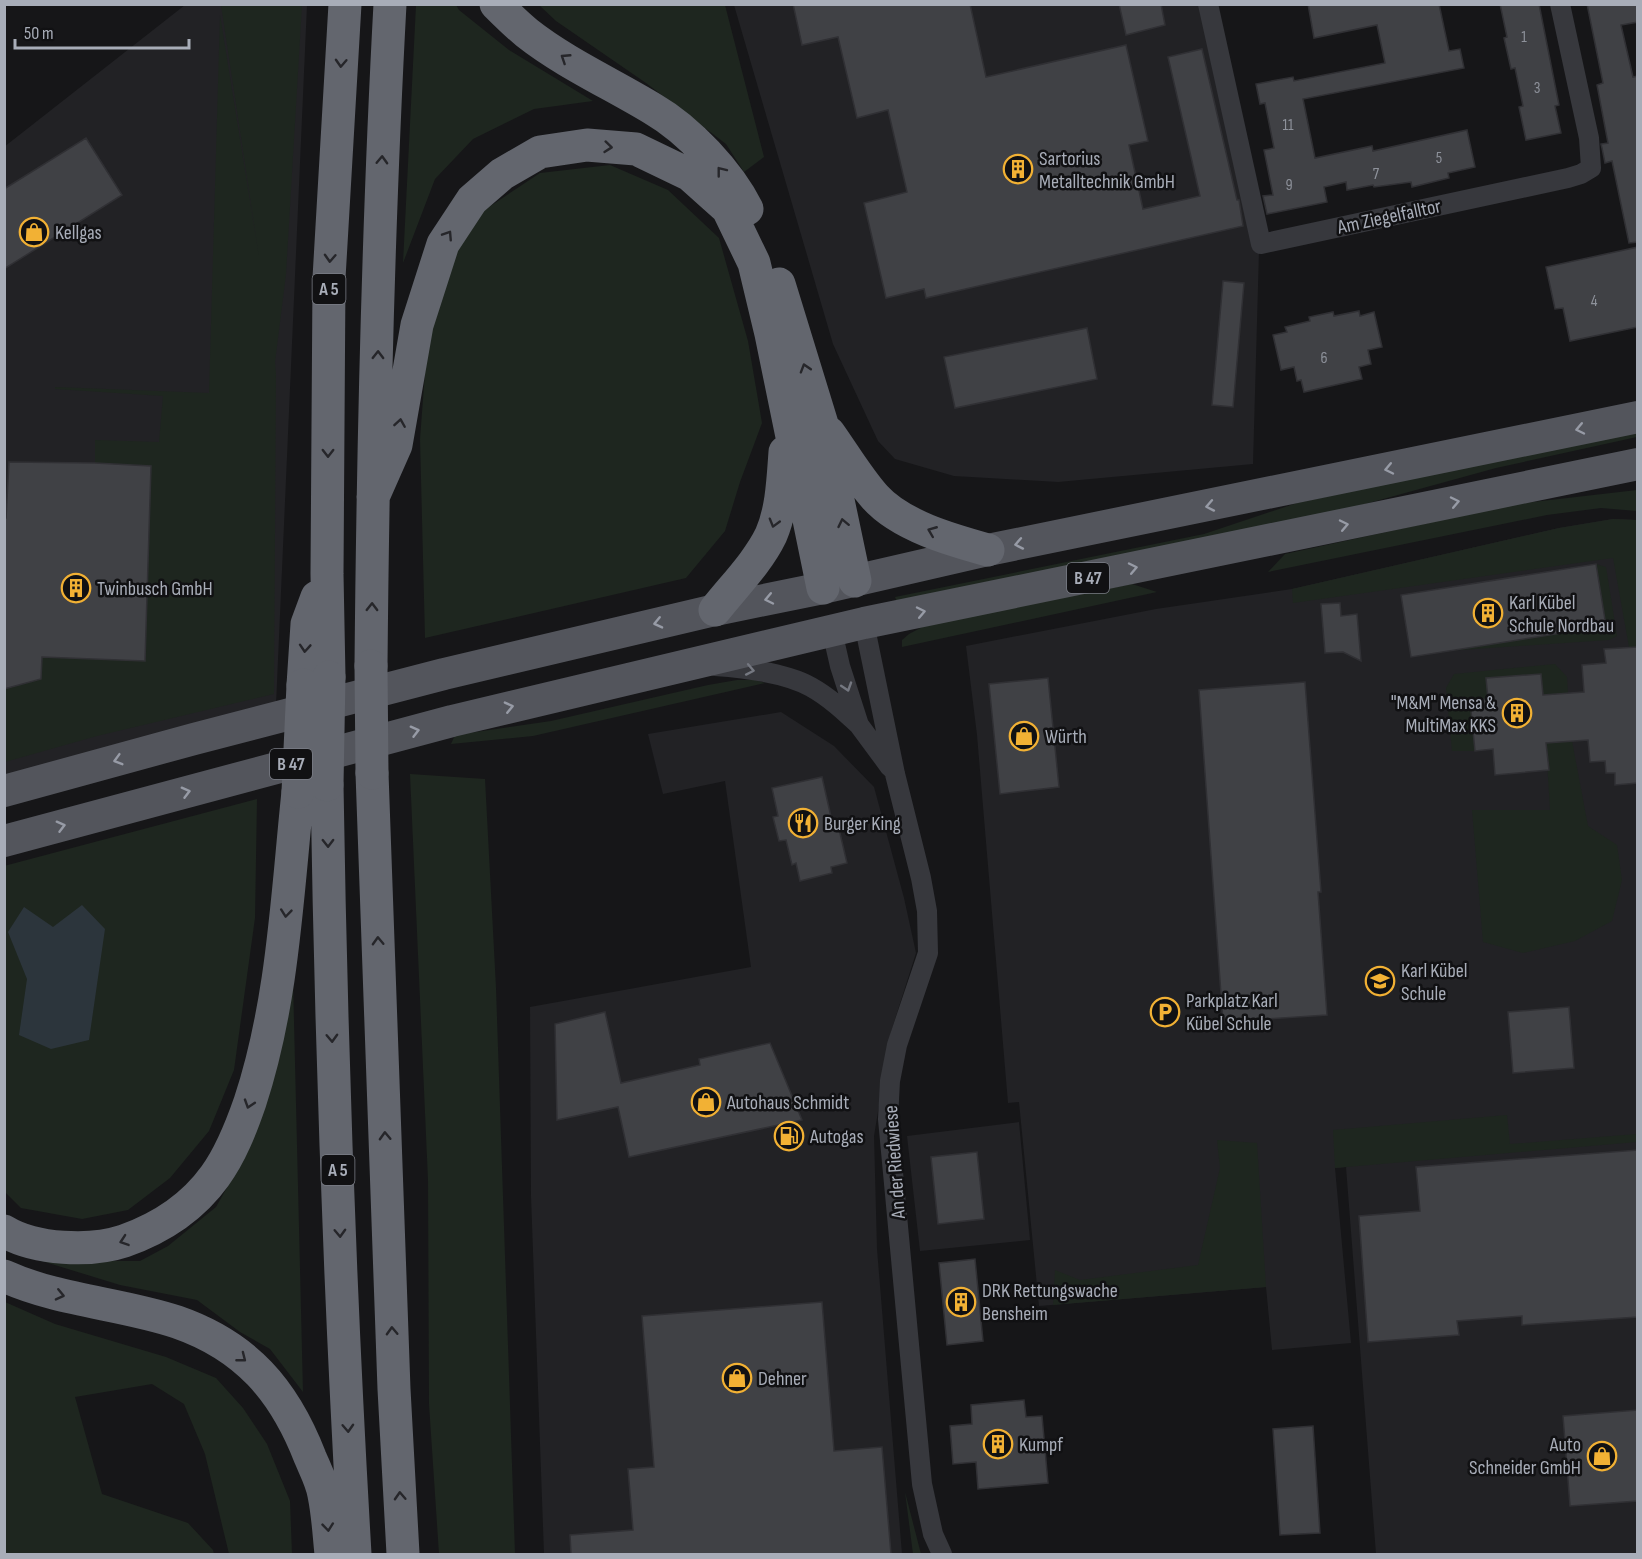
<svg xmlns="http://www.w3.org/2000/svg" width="1642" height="1559" font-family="'Sofia Sans Condensed',sans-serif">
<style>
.built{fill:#222225}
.green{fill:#1e261f}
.water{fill:#2c353c}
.building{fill:#404145;stroke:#303034;stroke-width:1.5}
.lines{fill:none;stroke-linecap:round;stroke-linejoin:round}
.minor{stroke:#37383d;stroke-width:20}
.primary{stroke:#53555c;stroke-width:32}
.motorway{stroke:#63666e;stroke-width:33}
.motorway-bridge{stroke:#63666e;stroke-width:33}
.oneway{stroke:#26262a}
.oneway2{stroke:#979ba6}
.oneway3{stroke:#757881}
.labels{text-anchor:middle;stroke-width:5;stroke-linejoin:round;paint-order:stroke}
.number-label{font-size:16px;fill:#8e929b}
.shield{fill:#111113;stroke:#7b7e86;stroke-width:1.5}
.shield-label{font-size:18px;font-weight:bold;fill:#a8adb8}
.poi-label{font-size:20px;fill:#a8adb8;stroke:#111113;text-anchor:start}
.street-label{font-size:20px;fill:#a8adb8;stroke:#111113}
</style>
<rect width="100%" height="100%" fill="#161618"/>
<path class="built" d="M185 5H307L276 705 4 779V147Z
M734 5H1200L1259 251 1253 464 1058 482 954 476 895 459 878 441 833 344Z
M1613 519 1637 520V1554H1376L1346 1167 1335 1168 1351 1343 1272 1350 1266 1287 1039 1306 1019 1102 1008 1103 977 735 966 646 1156 609 1292 589 1559 528Z
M781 712 834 746 874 787 904 898 916 953 891 1032 874 1136 877 1249 902 1554H544L531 1196 530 1007 751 967 725 781 663 794 648 734Z
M1019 1122 1030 1240 920 1251 907 1136Z"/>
<path class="green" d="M221 5H302L286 274 275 362 276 374 274 694 97 736 5 762V689L41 679 42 657 145 660 151 467 95 463V440L159 442 163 396 55 389V387L209 393 220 15 259 257Z
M416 5H456L459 10 509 50 593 101 534 109 473 139 435 179 403 263Z
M539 5H725L764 157 744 172 726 144 646 83 556 21Z
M610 165 668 190 719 238 748 341 762 423 740 482 725 531 686 578 425 638 420 439 429 319 452 247 480 213 540 173Z
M1637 431V437L1496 468 1336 512 897 602 895 597 1204 534 1297 503Z
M1637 490V511L1601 508 1547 515 1268 572 1285 554 1515 504Z
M1613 519 1637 520V647H1629L1613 558 1293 603 1292 589 1559 528Z
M1596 564 1606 567 1617 636 1609 640 1446 651 1605 626Z
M1132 584 1157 592 902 647V640L909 634 928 624Z
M1555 664 1567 677 1568 693 1543 695 1540 674 1487 678 1488 699 1470 701 1475 751H1452L1446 688 1454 674Z
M737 680H755L765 683 533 736 451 744 455 735 551 721 708 685Z
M1572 741 1588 826 1617 845 1622 880 1612 921 1575 941 1523 953 1483 942 1472 810H1550L1546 743Z
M410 774 485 779 496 988 515 1554H439L429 1404 428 1180Z
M257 799 255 918 234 1070 209 1131 170 1178 128 1210 82 1219 21 1208 5 1192 4 866Z
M293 980 303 1392 270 1349 240 1332 197 1300 120 1285 32 1258 93 1261H140L168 1246 216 1207 246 1154Z
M1507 1115 1510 1144 1637 1134V1142L1335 1168 1333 1130Z
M1217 1140 1257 1143 1266 1287 1053 1305 1055 1270 1080 1280 1198 1265 1220 1168Z
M5 1302 55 1324 166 1357 216 1378 243 1408 267 1444 290 1501 292 1554H229L205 1454 184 1404 152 1384 75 1397 102 1494 188 1523 213 1550 214 1554H5Z
M905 1492 921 1554H913Z"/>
<path class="water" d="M82 905 105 929 89 1040 51 1049 19 1035 27 979 8 932 24 907 53 927Z"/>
<path class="building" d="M793 4H970L986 77 1126 45 1148 141 1129 145 1143 209 1200 196 1168 57 1202 49 1237 200H1239L1243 226 926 298 924 289 886 298 864 203 907 192 888 110 857 118 838 37 802 45Z
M1119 4H1161L1165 25 1126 35Z
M1308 4H1439L1449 51 1460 49 1464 68 1303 99 1315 158 1372 146 1373 151 1467 130 1475 167 1448 173 1449 178 1412 187 1411 182 1374 187 1373 185 1347 190 1346 182 1324 187 1327 202 1267 214 1263 196 1273 195 1264 150 1274 148 1265 103 1260 104 1256 84 1293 77 1294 81 1385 63 1377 25 1314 38Z
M1500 4H1539L1559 105 1555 106 1561 133 1526 140 1519 107 1523 106 1515 68 1511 69 1504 38 1507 37Z
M1587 4H1638V22L1621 25 1633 77 1638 76V242L1629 243 1612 161 1605 163 1602 148 1601 144 1608 143 1597 85 1603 83Z
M86 138 122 195 4 269V189Z
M1638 247V327L1570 341 1563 308 1555 309 1546 267Z
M1223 281 1244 283 1233 407 1212 405Z
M1359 311 1360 316 1374 312 1382 347 1368 350 1371 364 1359 367 1362 379 1304 392 1301 380 1297 381 1294 367 1281 370 1273 335 1287 332 1285 327 1310 321 1309 317 1333 312 1334 316Z
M1087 328 1097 379 955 408 944 357Z
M9 462 95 463 151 466 145 661 42 657 41 679 4 689V518H6Z
M1596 564 1606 626 1411 657 1401 595Z
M1340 603 1341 616 1357 614 1361 661 1343 652 1325 653 1321 604Z
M1638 647V783L1615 785V773H1606L1605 761 1590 762 1588 740 1546 743 1549 770 1495 775 1493 749 1475 751 1470 701 1488 699 1486 678 1541 674 1543 695 1584 692 1582 665 1606 663 1604 649Z
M1048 678 1059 787 1000 794 989 684Z
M1305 682 1321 892H1318L1327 1015 1223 1022 1199 690Z
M822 777 834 830 839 829 847 863 831 867 832 873 800 881 796 863 792 865 786 840 779 841 773 817 778 816 772 788Z
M1569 1007 1574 1068 1513 1073 1508 1012Z
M605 1012 621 1083 700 1065 699 1059 770 1043 802 1120 629 1157 618 1107 557 1120 555 1024Z
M1638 1150V1317L1522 1325V1316L1457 1321 1459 1335 1368 1342 1359 1216 1420 1211 1416 1167Z
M977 1152 984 1219 938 1224 931 1157Z
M975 1259 983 1341 947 1345 939 1263Z
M822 1302 834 1451 882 1447 891 1554H571L570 1535 633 1530 628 1469 654 1467 642 1316Z
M1024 1400 1026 1417 1042 1416 1048 1483 978 1489 976 1462 953 1464 950 1426 972 1424 971 1405Z
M1638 1410V1501L1570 1506 1563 1416Z
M1313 1426 1320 1533 1280 1535 1273 1429Z"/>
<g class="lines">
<path class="minor" d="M1208 4 1261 244 1568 178 1581 174 1591 168 1589 138 1560 4
M864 623 895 774 921 878 927 911 928 953 897 1045 890 1081 888 1119 922 1484 933 1534 942 1554
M832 631 840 666 859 725 890 767
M715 666C744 668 786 673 811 687 829 697 844 711 859 725"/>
<path class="primary" d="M4 791 194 739 444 674 715 610 823 588 988 550 1638 417
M4 841 452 721 864 623 1638 464"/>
<path class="motorway" d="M496 4C506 14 516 24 527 33 565 63 612 84 653 109 689 130 729 173 747 209
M779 284 822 424 855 581
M829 433C844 454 858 478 875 497 901 526 952 540 988 550
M373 497 396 445 417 325 443 244 472 200 502 174 540 152 587 145 636 149 690 175 728 209 754 263 771 334 823 588
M715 610C734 586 758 562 771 535 782 510 783 479 785 452
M371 666C373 445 378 225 390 4
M329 677 327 574 329 278 345 4
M303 685 307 624 317 597
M372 773 394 1389 403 1554
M327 785C331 1041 340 1298 355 1554
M4 1231C35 1250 91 1252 124 1241 161 1228 192 1208 215 1176 231 1154 241 1128 250 1102 283 1002 287 896 298 792
M4 1276C59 1301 120 1303 177 1322 246 1346 284 1390 310 1457 315 1469 322 1482 324 1495 328 1514 329 1535 331 1554"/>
<path class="motorway-bridge" d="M371 666 372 773
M327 785 329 677
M298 792 303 685"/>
</g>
<defs><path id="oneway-chevron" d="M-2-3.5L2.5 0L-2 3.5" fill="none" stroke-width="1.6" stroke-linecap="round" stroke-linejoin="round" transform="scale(1.5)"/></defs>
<g class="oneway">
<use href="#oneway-chevron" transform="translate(565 58) rotate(-147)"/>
<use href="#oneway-chevron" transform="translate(341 63) rotate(93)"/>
<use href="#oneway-chevron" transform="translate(608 147) rotate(6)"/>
<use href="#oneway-chevron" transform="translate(382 160) rotate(-88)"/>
<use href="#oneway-chevron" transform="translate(721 171) rotate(-128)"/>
<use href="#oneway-chevron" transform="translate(448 235) rotate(-57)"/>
<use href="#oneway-chevron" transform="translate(330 258) rotate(93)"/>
<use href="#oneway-chevron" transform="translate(378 355) rotate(-89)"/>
<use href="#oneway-chevron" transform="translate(805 368) rotate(-107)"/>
<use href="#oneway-chevron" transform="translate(400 423) rotate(-81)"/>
<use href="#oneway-chevron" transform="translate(328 453) rotate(90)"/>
<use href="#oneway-chevron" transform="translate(774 523) rotate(106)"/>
<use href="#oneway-chevron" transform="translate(843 523) rotate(-102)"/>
<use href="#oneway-chevron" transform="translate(932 531) rotate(-158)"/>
<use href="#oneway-chevron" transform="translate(372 607) rotate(-89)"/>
<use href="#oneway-chevron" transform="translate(305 648) rotate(94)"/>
<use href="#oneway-chevron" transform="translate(328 843) rotate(89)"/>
<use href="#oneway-chevron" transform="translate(286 913) rotate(96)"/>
<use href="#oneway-chevron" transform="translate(378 941) rotate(-92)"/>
<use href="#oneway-chevron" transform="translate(332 1038) rotate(88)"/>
<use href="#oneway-chevron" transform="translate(249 1104) rotate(108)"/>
<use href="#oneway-chevron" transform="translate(385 1136) rotate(-92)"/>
<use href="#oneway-chevron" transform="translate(340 1233) rotate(88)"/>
<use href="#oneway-chevron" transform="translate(124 1241) rotate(161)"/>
<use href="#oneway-chevron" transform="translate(60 1295) rotate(13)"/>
<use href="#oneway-chevron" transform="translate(392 1331) rotate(-92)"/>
<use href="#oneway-chevron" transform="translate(242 1358) rotate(38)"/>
<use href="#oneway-chevron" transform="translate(348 1428) rotate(87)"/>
<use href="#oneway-chevron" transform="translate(400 1496) rotate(-93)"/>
<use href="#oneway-chevron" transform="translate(328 1527) rotate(84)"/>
</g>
<g class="oneway2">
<use href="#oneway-chevron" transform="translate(1580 429) rotate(168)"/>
<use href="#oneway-chevron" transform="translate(1389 469) rotate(168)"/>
<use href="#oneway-chevron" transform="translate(1455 502) rotate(-12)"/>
<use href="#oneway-chevron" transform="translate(1210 506) rotate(169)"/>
<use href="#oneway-chevron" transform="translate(1344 525) rotate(-12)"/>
<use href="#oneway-chevron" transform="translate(1019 544) rotate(169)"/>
<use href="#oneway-chevron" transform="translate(1133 568) rotate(-12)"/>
<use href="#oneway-chevron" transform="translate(769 599) rotate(168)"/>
<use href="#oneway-chevron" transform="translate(921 612) rotate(-12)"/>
<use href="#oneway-chevron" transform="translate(658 623) rotate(167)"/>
<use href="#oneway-chevron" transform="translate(509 707) rotate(-13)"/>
<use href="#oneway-chevron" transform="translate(415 731) rotate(-15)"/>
<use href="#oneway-chevron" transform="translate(118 760) rotate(164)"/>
<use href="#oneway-chevron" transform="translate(186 792) rotate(-15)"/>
<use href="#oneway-chevron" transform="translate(61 826) rotate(-15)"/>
</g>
<g class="oneway3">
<use href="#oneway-chevron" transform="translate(750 670) rotate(11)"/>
<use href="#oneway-chevron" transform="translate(847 687) rotate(72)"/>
</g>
<defs>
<g id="building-ring" transform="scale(1.5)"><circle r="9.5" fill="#111113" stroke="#f2b134" stroke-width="1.5"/><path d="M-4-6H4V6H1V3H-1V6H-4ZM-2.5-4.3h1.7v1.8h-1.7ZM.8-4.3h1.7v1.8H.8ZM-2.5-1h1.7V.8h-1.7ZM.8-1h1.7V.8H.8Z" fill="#f2b134"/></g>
<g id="shop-ring" transform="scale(1.5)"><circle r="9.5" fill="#111113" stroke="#f2b134" stroke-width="1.5"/><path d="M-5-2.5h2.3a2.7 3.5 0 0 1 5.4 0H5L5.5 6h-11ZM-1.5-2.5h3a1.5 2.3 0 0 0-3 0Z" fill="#f2b134"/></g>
<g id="restaurant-ring" transform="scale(1.5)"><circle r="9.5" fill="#111113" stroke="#f2b134" stroke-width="1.5"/><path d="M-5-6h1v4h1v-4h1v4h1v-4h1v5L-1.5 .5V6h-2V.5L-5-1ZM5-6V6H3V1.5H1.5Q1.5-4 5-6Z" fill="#f2b134"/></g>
<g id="school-ring" transform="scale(1.5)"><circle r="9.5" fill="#111113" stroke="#f2b134" stroke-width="1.5"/><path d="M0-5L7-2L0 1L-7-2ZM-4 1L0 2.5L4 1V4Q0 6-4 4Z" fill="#f2b134"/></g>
<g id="parking-ring" transform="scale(1.5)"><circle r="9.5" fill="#111113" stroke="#f2b134" stroke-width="1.5"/><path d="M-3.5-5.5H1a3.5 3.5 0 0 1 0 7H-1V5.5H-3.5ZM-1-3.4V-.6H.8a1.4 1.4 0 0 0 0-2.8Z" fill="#f2b134"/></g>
<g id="fuel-ring" transform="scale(1.5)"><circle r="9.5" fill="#111113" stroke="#f2b134" stroke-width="1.5"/><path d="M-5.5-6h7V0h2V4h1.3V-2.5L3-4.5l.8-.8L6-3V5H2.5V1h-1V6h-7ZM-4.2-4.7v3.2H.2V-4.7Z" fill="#f2b134"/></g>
</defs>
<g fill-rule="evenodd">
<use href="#building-ring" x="1018" y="169"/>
<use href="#shop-ring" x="34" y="232"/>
<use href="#building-ring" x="76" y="588"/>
<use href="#building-ring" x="1488" y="613"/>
<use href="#building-ring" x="1517" y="713"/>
<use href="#shop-ring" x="1024" y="736"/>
<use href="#restaurant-ring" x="803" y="823"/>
<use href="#school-ring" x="1380" y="981"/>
<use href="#parking-ring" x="1165" y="1012"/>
<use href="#shop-ring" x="706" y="1102"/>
<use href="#fuel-ring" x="789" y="1136"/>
<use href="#building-ring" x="961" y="1302"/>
<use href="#shop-ring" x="737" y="1378"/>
<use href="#building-ring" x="998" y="1444"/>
<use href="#shop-ring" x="1602" y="1456"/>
</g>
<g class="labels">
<g class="number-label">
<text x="1524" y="42">1</text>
<text x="1537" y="93">3</text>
<text x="1288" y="130">11</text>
<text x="1439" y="163">5</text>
<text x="1376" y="179">7</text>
<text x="1289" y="190">9</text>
<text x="1594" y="306">4</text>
<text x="1324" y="363">6</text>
</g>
<g class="shield">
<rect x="312.5" y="274" width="33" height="30" rx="4.5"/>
<rect x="1067" y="563" width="42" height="30" rx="4.5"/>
<rect x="270" y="749" width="42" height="30" rx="4.5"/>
<rect x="321.5" y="1155" width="33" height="30" rx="4.5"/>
</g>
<g class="shield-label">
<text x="329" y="295">A 5</text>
<text x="1088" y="584">B 47</text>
<text x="291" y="770">B 47</text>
<text x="338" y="1176">A 5</text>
</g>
<g class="poi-label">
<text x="1039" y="165">Sartorius<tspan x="1039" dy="23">Metalltechnik GmbH</tspan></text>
<text x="55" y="239">Kellgas</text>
<text x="97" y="595">Twinbusch GmbH</text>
<text x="1509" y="609">Karl Kübel<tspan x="1509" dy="23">Schule Nordbau</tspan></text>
<text x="1496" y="709" text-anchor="end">"M&amp;M" Mensa &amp;<tspan x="1496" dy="23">MultiMax KKS</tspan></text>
<text x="1045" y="743">Würth</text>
<text x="824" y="830">Burger King</text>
<text x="1401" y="977">Karl Kübel<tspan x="1401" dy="23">Schule</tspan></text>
<text x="1186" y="1007">Parkplatz Karl<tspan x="1186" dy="23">Kübel Schule</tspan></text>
<text x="727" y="1109">Autohaus Schmidt</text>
<text x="810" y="1143">Autogas</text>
<text x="982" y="1297">DRK Rettungswache<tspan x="982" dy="23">Bensheim</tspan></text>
<text x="758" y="1385">Dehner</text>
<text x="1019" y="1451">Kumpf</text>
<text x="1581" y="1451" text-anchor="end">Auto<tspan x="1581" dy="23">Schneider GmbH</tspan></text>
</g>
<g class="street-label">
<text transform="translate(1389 216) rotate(-12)" y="7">Am Ziegelfalltor</text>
<text transform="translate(894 1162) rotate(-94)" y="7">An der Riedwiese</text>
</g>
</g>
<rect width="1642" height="1559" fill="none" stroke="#a8adb8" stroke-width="12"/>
<path d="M15 39v9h174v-9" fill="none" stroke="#a8adb8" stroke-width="3"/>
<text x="24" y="39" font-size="18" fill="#a8adb8" stroke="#111113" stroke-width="4.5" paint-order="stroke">50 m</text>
</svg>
